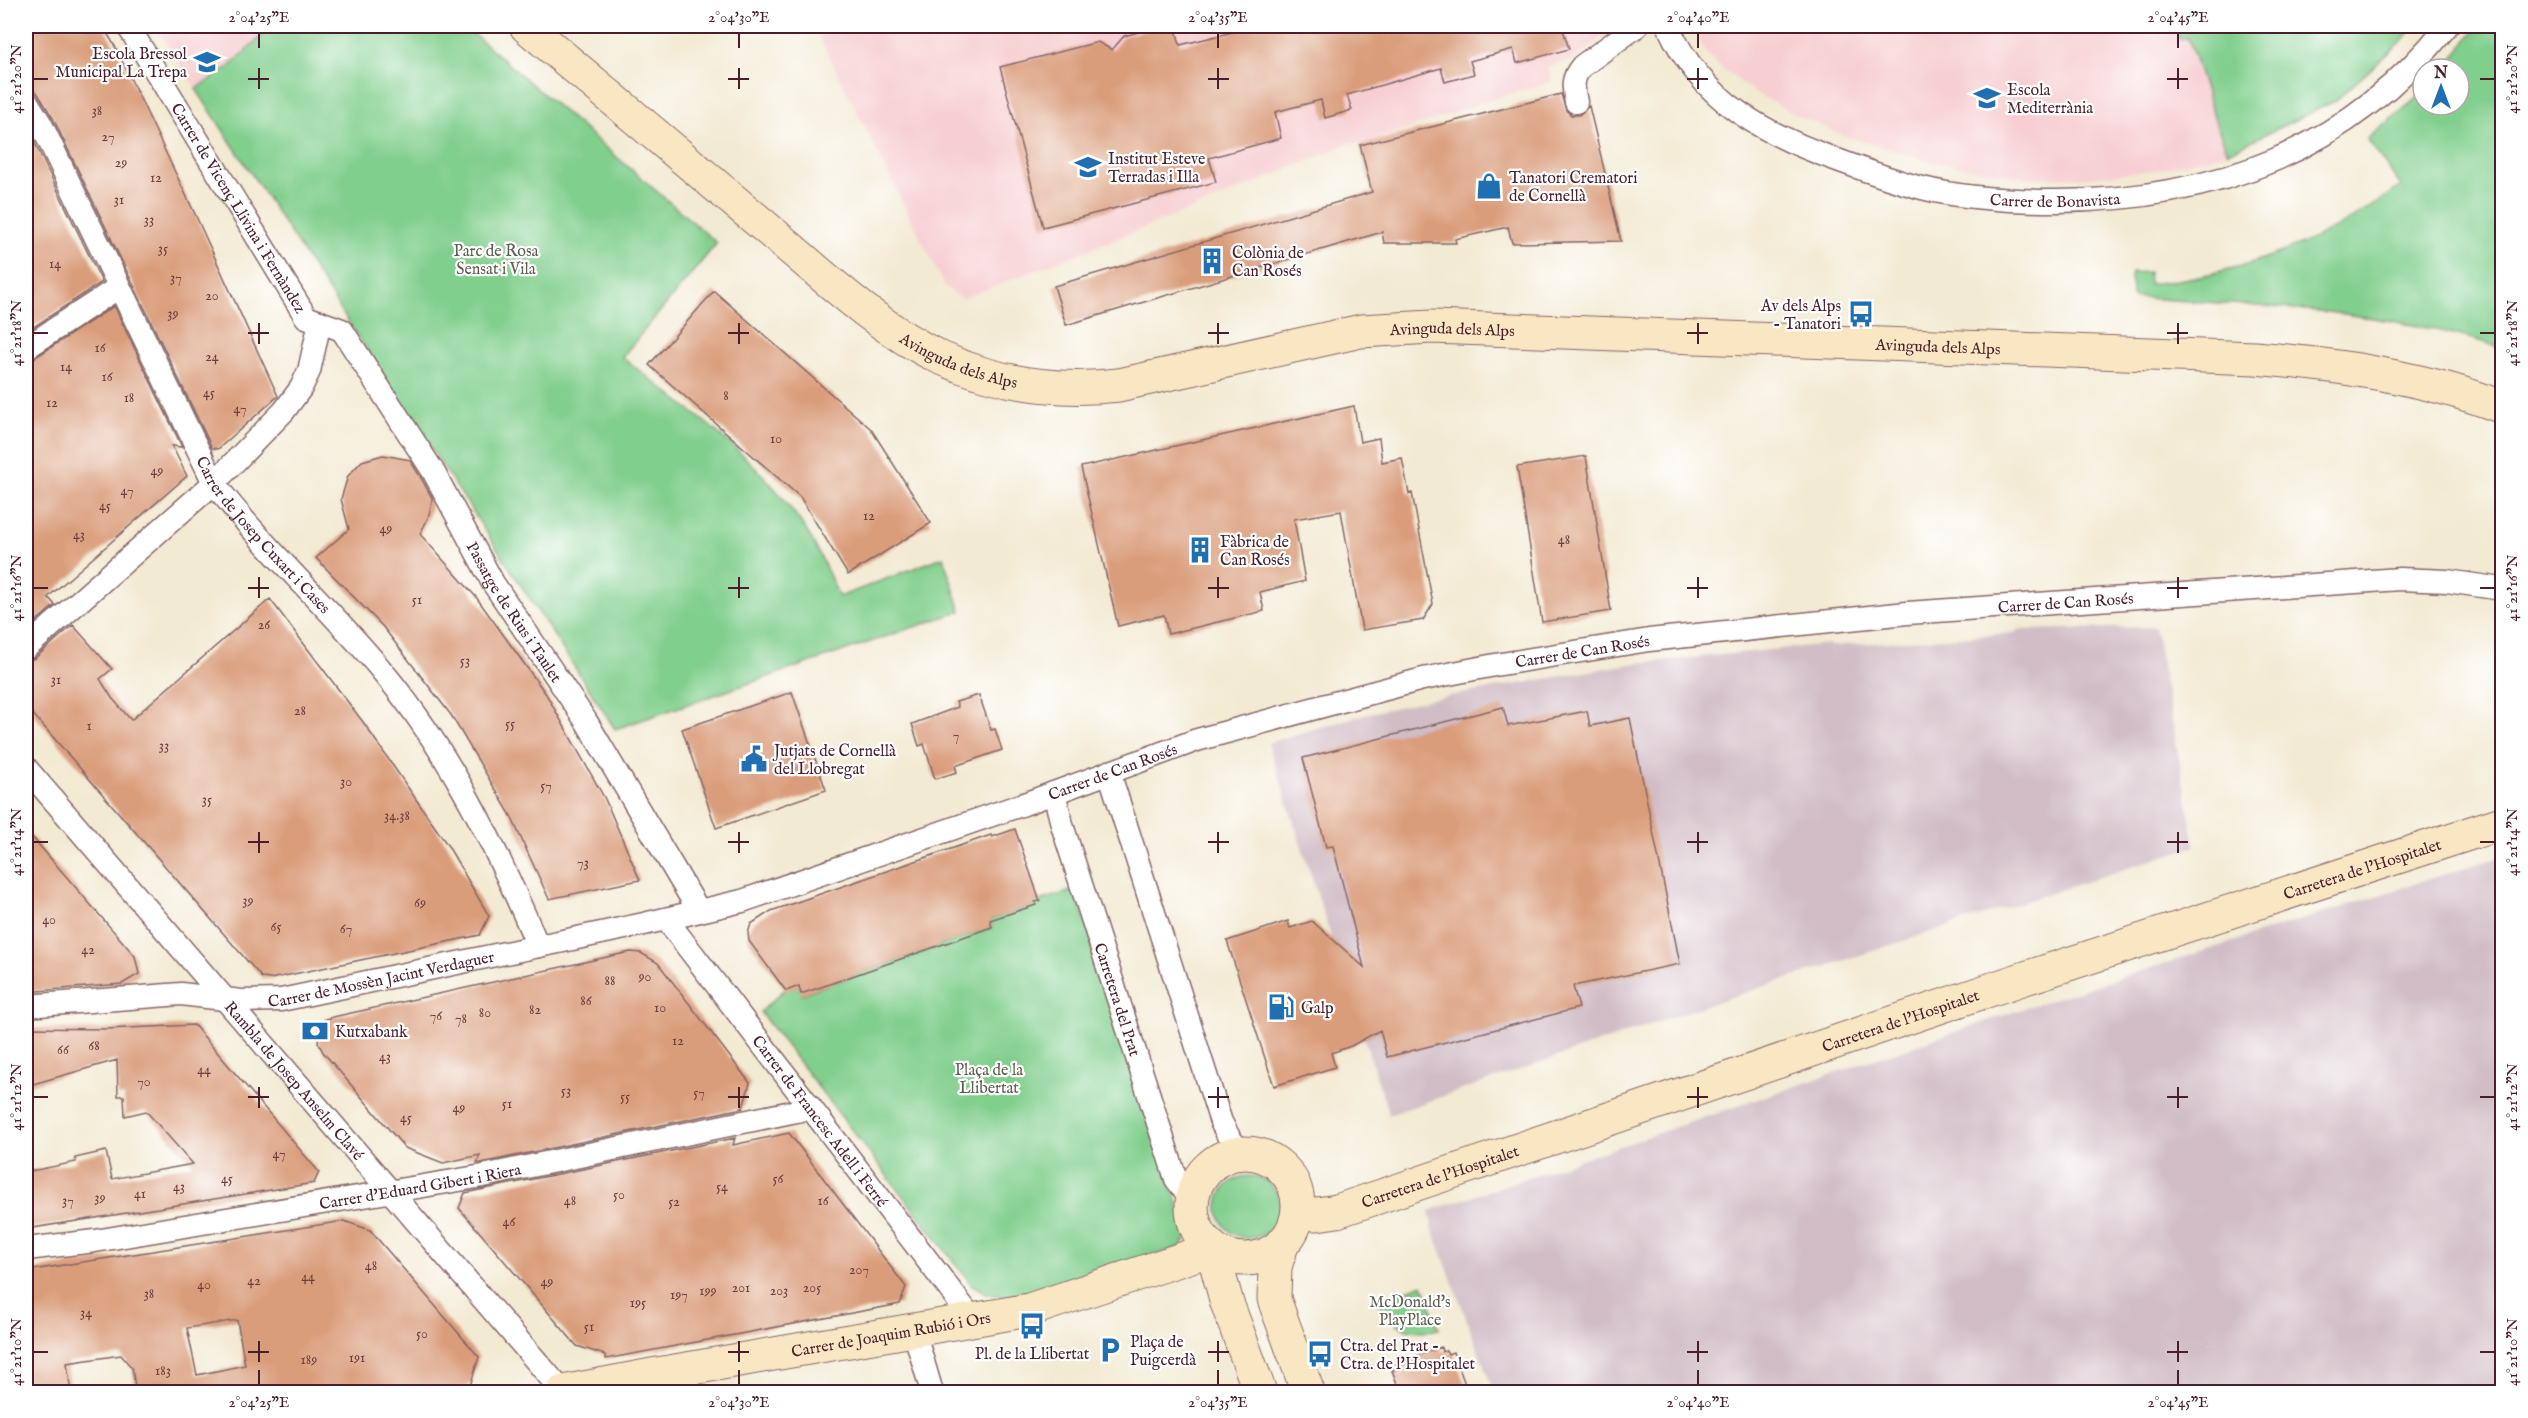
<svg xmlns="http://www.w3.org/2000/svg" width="2528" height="1418" font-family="'IM FELL English',serif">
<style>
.built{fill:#f7cfd2}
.industrial{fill:#d2bdc6}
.green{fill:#81cf8d;stroke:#66775c;stroke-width:1.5}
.building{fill:#da9d7c;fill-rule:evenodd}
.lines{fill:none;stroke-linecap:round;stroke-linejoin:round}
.street-casing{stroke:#856666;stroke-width:25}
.secondary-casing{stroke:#856666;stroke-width:35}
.street{stroke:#fff;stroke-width:22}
.secondary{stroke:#f9e7c3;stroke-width:33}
.ticks{fill:none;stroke:#4a1f2b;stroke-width:2}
.labels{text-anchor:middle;stroke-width:4.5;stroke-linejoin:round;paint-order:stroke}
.number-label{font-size:14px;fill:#6e3e3f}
.poi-label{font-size:16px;fill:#4a1f2b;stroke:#fff;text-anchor:start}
.street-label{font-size:16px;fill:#4a1f2b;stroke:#fff}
.park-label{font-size:16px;fill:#5d5d4d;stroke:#fff}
.neatline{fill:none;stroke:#4a1f2b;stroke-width:2}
.ticks-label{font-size:15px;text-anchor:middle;fill:#4a1f2b}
</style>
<rect width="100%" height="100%" fill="#fff"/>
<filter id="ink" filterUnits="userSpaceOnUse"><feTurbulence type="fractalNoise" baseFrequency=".0167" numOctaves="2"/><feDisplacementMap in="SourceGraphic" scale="12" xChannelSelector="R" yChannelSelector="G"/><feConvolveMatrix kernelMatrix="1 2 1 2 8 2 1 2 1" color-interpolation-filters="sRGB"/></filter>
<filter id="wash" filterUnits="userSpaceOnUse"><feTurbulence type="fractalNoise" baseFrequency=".008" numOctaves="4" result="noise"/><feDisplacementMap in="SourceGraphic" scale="24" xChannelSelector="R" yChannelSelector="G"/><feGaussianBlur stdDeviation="1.35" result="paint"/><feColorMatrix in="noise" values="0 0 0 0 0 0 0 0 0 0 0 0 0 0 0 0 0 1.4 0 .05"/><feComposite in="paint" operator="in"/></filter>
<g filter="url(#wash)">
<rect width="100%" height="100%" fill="#f3ead3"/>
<path class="built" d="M155 26H272L228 67 196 89Z
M872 26H1614L1576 60 1547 66 1552 82 1503 96 1368 143 1347 144 1205 204 962 299 945 287 818 34Z
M1696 26H2175L2179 39 2188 37 2217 126 2228 152 2158 170 2079 178 2020 177 1932 162 1845 136 1799 116 1755 93 1723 69 1705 52 1694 29Z"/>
<path class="industrial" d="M2155 627 2195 846 1701 1007 1389 1115 1268 743 1358 716 1427 700 1630 664 1829 644 1830 646 2016 633V630Z
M2502 856V1392H1494L1433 1230 1429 1211 2019 1010Z"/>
<path class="green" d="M272 26H464L717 243 622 357C688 409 762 459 807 532 820 552 829 575 839 597L943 557 961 611 615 729 196 89 229 67Z
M2175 26H2414L2400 43 2335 101 2228 152 2217 126 2188 37 2179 39Z
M2477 26H2502V348C2384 308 2256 307 2132 297L2131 273 2148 272 2149 284C2241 274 2327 241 2401 186L2367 139 2423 93V105H2459V69H2446Z
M1075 890 1188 1236 1181 1247 1065 1283 1008 1297 988 1294 972 1285 760 1012 783 991 799 986 802 994 992 927 990 920 1036 905 1035 902Z
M1218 1207a31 31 0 1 1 62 0a31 31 0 1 1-62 0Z
M1423 1284 1439 1329C1408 1335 1393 1328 1378 1301Z"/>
<g id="blocks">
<path class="building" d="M26 26H103L116 48 195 214 278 396 218 449 212 448 53 118 37 92 26 87Z
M1161 26H1175L1180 45 1257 26H1562L1569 49 1517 63 1513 49 1470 61 1474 74 1445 82 1441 68 1347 95 1352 110 1325 118 1321 100 1275 112 1281 138 1209 158 1216 182 1043 227 1000 67 1098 42 1112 50 1124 36Z
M1561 94 1566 110 1571 115H1579L1589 106 1621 241 1512 243 1508 227 1455 239 1456 243H1384L1382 232 1066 325 1054 286 1372 192 1360 145Z
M26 125 102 282 26 332Z
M714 291 871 429 931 523 848 575 800 497 649 365Z
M114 306 182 447 172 446 187 476 48 597 55 605 26 630V361L33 359Z
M1354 406 1360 442 1379 438 1382 462 1402 458 1409 494 1412 493 1433 604 1423 620 1362 630 1341 511 1294 519 1305 581 1260 592 1264 611 1168 634 1164 615 1118 626 1081 467Z
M383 455 410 460 421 478 432 498V503L428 518 420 534 476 597 546 694 605 799 640 880 549 899 510 814 451 715 383 627 316 558 349 529 341 499 348 476 362 461Z
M1586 456 1611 611 1542 622 1517 467Z
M270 599 363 722 448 846 489 916 480 935 270 979 262 978 26 706V661L35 658 73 625 112 669 100 679 112 698 131 720Z
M792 692 826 790 716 828 682 729Z
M979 695 991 730 995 729 1002 750 955 766 957 772 935 779 924 744 919 746 912 724 958 707 956 702Z
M1503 707 1508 726 1587 711 1590 726 1630 718 1680 964 1573 986 1579 1008 1387 1057 1380 1030 1351 1046 1331 1053 1335 1067 1274 1086 1227 941 1288 921 1290 928 1312 921 1364 967 1333 846 1326 847 1303 758Z
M1015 829 1040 901 1035 902 1036 905 990 920 992 927 801 994 799 986 786 991 749 941 748 933 751 924 771 911 991 835 992 837Z
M26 830 135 956 139 974 122 984 26 992Z
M630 952 641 953 658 963 750 1083 743 1108 481 1163H477L480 1155 443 1163 405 1148 323 1052 318 1042 320 1026 324 1020 333 1017Z
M194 1025 319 1172 314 1183 26 1229V1172L76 1162 75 1158 106 1151 112 1179 193 1164 146 1111 125 1116 124 1096H118L117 1060 26 1086V1028L105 1029Z
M789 1133 906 1287 900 1304 606 1359 605 1355 577 1346 459 1208 465 1193 735 1138 733 1145Z
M344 1221 370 1230 479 1357 470 1386 439 1392H136L132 1368 121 1355 67 1363 71 1392H26V1271ZM237 1320 245 1365 197 1375 187 1328Z
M1441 1347 1442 1352 1446 1350 1448 1354 1453 1352 1468 1392H1400L1392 1370 1398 1369 1396 1364Z"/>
</g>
</g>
<g filter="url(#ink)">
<use href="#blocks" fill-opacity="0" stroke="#856666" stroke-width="1.5"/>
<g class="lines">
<g class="street-casing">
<g id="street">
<path id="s1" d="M128 26 306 317 342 330 433 471 493 583 586 721 699 911"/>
<path id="s2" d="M1668 26C1702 102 1764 134 1840 161 1867 171 1894 181 1922 188 1966 199 2012 201 2057 201 2214 200 2347 152 2447 26"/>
<path id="s3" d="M26 100 41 124 214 483C264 549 325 603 378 666 449 749 496 847 538 946"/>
<path d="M1576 102C1573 87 1571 79 1582 66L1637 26"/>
<path d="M26 348 119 287"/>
<path d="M26 648 214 483 284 411 301 388 309 371 320 322"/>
<path id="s4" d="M26 768 563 1392"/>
<path d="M1109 772 1221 1122 1230 1139 1242 1153"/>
<path id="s5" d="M1054 793 1063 828 1176 1179 1192 1200"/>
<path id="s6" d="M666 919 974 1321"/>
<path id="s7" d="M26 1006 181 994 241 1001 281 1000 644 924 742 901 1024 804 1197 740 1423 679 1495 665 1649 640 1907 613 2400 579 2447 581 2502 589"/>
<path id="s8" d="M26 1249 95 1241 483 1176 811 1108"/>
<path d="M914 1331 932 1392"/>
</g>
</g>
<g class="secondary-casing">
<g id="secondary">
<path id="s9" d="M526 26C607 94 688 163 770 231 824 276 877 328 941 358 998 384 1057 392 1119 385L1361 331 1432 327 2255 358C2337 365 2425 377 2502 407"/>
<circle cx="1245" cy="1206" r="53"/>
<path id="s10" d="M1299 1213 1317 1214 1337 1211 2013 982 2502 823"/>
<path d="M1282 1245 1275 1267 1274 1299 1308 1392"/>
<path d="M1212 1249 1227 1303 1260 1392"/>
<path id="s11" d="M563 1392 652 1375 1029 1310 1212 1249"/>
</g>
</g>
<use href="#street" class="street"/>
<use href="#secondary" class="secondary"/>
</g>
</g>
<path class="ticks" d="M259 33V48M739 33V48M1218 33V48M1698 33V48M2178 33V48M259 68V89M739 68V89M1218 68V89M1698 68V89M2178 68V89M33 79H48M248 79H269M728 79H749M1208 79H1229M1687 79H1708M2167 79H2188M2480 79H2495M259 323V344M739 323V344M1218 323V344M1698 323V344M2178 323V344M33 333H48M248 333H269M728 333H749M1208 333H1229M1687 333H1708M2167 333H2188M2480 333H2495M259 577V598M739 577V598M1218 577V598M1698 577V598M2178 577V598M33 588H48M248 588H269M728 588H749M1208 588H1229M1687 588H1708M2167 588H2188M2480 588H2495M259 832V853M739 832V853M1218 832V853M1698 832V853M2178 832V853M33 842H48M248 842H269M728 842H749M1208 842H1229M1687 842H1708M2167 842H2188M2480 842H2495M259 1087V1108M739 1087V1108M1218 1087V1108M1698 1087V1108M2178 1087V1108M33 1097H48M248 1097H269M728 1097H749M1208 1097H1229M1687 1097H1708M2167 1097H2188M2480 1097H2495M259 1341V1362M739 1341V1362M1218 1341V1362M1698 1341V1362M2178 1341V1362M33 1352H48M248 1352H269M728 1352H749M1208 1352H1229M1687 1352H1708M2167 1352H2188M2480 1352H2495M259 1370V1385M739 1370V1385M1218 1370V1385M1698 1370V1385M2178 1370V1385"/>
<defs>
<g id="school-bare" transform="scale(2.07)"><path d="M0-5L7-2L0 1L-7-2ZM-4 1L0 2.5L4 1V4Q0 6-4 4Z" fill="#1f6fb2" stroke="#fff" stroke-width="2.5" paint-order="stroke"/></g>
<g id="shop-bare" transform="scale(2.07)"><path d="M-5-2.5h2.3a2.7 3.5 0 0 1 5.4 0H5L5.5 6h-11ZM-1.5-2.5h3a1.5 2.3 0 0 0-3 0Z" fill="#1f6fb2" stroke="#fff" stroke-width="2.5" paint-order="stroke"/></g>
<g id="building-bare" transform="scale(2.07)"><path d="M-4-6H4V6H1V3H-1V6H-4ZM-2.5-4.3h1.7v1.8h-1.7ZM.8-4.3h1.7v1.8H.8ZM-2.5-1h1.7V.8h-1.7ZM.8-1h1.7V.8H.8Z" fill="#1f6fb2" stroke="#fff" stroke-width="2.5" paint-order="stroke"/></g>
<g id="bus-bare" transform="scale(2.07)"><path d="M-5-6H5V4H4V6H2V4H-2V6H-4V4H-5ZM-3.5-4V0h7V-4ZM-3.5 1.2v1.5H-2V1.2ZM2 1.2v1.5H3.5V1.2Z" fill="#1f6fb2" stroke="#fff" stroke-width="2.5" paint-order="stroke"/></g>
<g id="civic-bare" transform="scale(2.07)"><path d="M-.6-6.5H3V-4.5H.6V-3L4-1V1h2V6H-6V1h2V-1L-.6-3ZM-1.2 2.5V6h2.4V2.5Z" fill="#1f6fb2" stroke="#fff" stroke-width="2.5" paint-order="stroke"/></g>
<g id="fuel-bare" transform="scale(2.07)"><path d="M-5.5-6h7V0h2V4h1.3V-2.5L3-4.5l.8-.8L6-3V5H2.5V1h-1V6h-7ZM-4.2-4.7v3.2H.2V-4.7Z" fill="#1f6fb2" stroke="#fff" stroke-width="2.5" paint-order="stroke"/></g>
<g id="bank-bare" transform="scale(2.07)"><path d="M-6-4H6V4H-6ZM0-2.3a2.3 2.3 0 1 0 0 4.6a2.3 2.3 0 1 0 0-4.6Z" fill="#1f6fb2" stroke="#fff" stroke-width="2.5" paint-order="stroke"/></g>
<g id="parking-bare" transform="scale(2.07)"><path d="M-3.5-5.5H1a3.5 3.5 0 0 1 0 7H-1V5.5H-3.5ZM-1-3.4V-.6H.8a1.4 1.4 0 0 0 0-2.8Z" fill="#1f6fb2" stroke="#fff" stroke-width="2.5" paint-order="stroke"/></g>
</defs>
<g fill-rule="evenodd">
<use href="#school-bare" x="207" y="62"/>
<use href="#school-bare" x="1987" y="98"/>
<use href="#school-bare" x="1088" y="167"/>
<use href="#shop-bare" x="1489" y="186"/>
<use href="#building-bare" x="1212" y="261"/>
<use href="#bus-bare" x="1861" y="314"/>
<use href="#building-bare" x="1200" y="550"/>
<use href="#civic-bare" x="754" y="759"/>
<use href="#fuel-bare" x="1281" y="1007"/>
<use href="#bank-bare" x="315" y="1031"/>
<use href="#bus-bare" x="1032" y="1326"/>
<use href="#parking-bare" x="1110" y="1350"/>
<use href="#bus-bare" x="1320" y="1354"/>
</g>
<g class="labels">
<g class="number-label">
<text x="97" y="115">38</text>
<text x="108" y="141">27</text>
<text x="121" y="167">29</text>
<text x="156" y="182">12</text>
<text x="119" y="204">31</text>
<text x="149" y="224">33</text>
<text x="163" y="253">35</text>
<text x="55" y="268">14</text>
<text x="176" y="282">37</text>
<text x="212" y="300">20</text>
<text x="173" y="318">39</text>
<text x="100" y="352">16</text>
<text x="212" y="361">24</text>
<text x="66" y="371">14</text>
<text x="107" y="381">16</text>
<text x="209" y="397">45</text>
<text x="726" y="400">8</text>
<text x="129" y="402">18</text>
<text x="52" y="407">12</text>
<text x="240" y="413">47</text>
<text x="776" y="443">10</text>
<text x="157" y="475">49</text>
<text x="127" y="495">47</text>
<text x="105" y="510">45</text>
<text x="869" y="520">12</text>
<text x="386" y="533">49</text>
<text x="79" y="539">43</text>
<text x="1564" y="544">48</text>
<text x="417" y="604">51</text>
<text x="264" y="629">26</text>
<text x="465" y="665">53</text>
<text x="56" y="684">31</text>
<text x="300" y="715">28</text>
<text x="510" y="728">55</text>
<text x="89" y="730">1</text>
<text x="956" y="740">7</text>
<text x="164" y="750">33</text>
<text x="346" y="786">30</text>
<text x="546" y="790">57</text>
<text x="207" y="804">35</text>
<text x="397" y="820">34.38</text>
<text x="583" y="867">73</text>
<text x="248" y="905">39</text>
<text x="420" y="907">69</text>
<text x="49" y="924">40</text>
<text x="276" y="931">65</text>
<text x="346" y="933">67</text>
<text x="88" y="954">42</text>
<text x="645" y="981">90</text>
<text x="610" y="985">88</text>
<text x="586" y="1005">86</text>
<text x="660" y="1012">10</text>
<text x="535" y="1014">82</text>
<text x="485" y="1017">80</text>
<text x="436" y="1020">76</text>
<text x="461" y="1023">78</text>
<text x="678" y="1045">12</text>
<text x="94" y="1050">68</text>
<text x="63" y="1054">66</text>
<text x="385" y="1061">43</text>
<text x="204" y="1074">44</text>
<text x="144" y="1086">70</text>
<text x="566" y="1095">53</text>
<text x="699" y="1097">57</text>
<text x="625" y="1101">55</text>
<text x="507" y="1108">51</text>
<text x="459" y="1112">49</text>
<text x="406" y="1122">45</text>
<text x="279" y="1158">47</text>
<text x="227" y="1183">45</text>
<text x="778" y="1183">56</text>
<text x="179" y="1191">43</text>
<text x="722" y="1191">54</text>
<text x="140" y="1198">41</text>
<text x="619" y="1199">50</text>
<text x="100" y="1202">39</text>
<text x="68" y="1205">37</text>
<text x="570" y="1205">48</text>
<text x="823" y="1205">16</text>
<text x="674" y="1206">52</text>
<text x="509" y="1226">46</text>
<text x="371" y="1270">48</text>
<text x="859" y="1274">207</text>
<text x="308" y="1281">44</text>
<text x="254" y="1285">42</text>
<text x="547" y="1286">49</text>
<text x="204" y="1289">40</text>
<text x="741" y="1292">201</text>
<text x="812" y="1292">205</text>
<text x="708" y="1295">199</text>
<text x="779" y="1295">203</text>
<text x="149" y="1298">38</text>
<text x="679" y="1299">197</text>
<text x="638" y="1307">195</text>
<text x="86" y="1317">34</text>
<text x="589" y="1331">51</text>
<text x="422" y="1338">50</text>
<text x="357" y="1362">191</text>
<text x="309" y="1364">189</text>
<text x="163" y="1375">183</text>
</g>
<g class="poi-label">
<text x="187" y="59" text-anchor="end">Escola Bressol<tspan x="187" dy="18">Municipal La Trepa</tspan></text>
<text x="2007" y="95">Escola<tspan x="2007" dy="18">Mediterrània</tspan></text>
<text x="1108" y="164">Institut Esteve<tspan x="1108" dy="18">Terradas i Illa</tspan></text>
<text x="1509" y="183">Tanatori Crematori<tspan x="1509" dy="18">de Cornellà</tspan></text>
<text x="1232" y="258">Colònia de<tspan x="1232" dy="18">Can Rosés</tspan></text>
<text x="1841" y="311" text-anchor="end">Av dels Alps<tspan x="1841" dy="18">- Tanatori</tspan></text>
<text x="1220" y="547">Fàbrica de<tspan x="1220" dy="18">Can Rosés</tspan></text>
<text x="774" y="756">Jutjats de Cornellà<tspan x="774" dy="18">del Llobregat</tspan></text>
<text x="1301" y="1013">Galp</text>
<text x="335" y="1037">Kutxabank</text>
<text x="1130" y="1347">Plaça de<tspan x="1130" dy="18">Puigcerdà</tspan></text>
<text x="1340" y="1351">Ctra. del Prat -<tspan x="1340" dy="18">Ctra. de l'Hospitalet</tspan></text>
<text x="1032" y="1359" text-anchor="middle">Pl. de la Llibertat</text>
</g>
<g class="street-label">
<text dy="6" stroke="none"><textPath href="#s2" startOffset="446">Carrer de Bonavista</textPath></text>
<text dy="6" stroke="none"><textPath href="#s1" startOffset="213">Carrer de Vicenç Llivina i Fernàndez</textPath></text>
<text dy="6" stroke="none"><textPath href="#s9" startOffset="1054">Avinguda dels Alps</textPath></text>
<text dy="6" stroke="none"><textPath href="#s9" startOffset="1540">Avinguda dels Alps</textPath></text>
<text dy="6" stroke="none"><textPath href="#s9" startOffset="550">Avinguda dels Alps</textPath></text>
<text dy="6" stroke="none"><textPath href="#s3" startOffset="498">Carrer de Josep Cuxart i Cases</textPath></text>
<text dy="6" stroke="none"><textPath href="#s7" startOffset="2092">Carrer de Can Rosés</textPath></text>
<text dy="6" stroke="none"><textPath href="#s1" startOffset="710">Passatge de Rius i Taulet</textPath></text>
<text dy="6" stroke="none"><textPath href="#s7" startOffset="1606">Carrer de Can Rosés</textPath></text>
<text dy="6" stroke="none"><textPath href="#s7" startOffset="1120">Carrer de Can Rosés</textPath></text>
<text dy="6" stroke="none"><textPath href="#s10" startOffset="1119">Carretera de l'Hospitalet</textPath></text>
<text dy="6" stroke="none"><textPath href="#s7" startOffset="358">Carrer de Mossèn Jacint Verdaguer</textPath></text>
<text dy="6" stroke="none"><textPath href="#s5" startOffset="216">Carretera del Prat</textPath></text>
<text dy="6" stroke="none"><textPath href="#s10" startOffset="633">Carretera de l'Hospitalet</textPath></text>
<text dy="6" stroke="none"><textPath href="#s4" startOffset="412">Rambla de Josep Anselm Clavé</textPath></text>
<text dy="6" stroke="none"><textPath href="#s6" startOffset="254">Carrer de Francesc Adell i Ferré</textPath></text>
<text dy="6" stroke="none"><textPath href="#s10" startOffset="147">Carretera de l'Hospitalet</textPath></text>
<text dy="6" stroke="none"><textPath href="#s8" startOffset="399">Carrer d'Eduard Gibert i Riera</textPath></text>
<text dy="6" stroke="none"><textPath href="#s11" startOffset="333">Carrer de Joaquim Rubió i Ors</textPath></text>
</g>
<g class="park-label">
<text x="496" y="256">Parc de Rosa<tspan x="496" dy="18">Sensat i Vila</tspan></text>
<text x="989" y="1075">Plaça de la<tspan x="989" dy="18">Llibertat</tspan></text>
<text x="1410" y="1307">McDonald's<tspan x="1410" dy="18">PlayPlace</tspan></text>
</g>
</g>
<rect width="2528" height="1418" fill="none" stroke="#fff" stroke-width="66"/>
<g transform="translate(2441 87)"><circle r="28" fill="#ffffff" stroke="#b7a5aa" stroke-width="1.5"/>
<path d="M0-4.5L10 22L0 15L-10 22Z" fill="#1f6fb2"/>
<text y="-9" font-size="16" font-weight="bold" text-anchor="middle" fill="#4a1f2b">N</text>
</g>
<rect x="33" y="33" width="2462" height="1352" class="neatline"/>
<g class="ticks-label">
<text x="259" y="22">2°04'25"E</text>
<text x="739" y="22">2°04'30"E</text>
<text x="1218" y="22">2°04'35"E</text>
<text x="1698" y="22">2°04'40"E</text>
<text x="2178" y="22">2°04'45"E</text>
<text transform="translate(16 79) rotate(-90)" y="5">41°21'20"N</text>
<text transform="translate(2512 79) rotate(-90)" y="5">41°21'20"N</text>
<text transform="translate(16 333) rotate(-90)" y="5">41°21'18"N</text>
<text transform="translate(2512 333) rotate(-90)" y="5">41°21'18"N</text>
<text transform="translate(16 588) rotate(-90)" y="5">41°21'16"N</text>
<text transform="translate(2512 588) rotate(-90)" y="5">41°21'16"N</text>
<text transform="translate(16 842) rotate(-90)" y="5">41°21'14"N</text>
<text transform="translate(2512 842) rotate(-90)" y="5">41°21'14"N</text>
<text transform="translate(16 1097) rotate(-90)" y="5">41°21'12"N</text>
<text transform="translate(2512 1097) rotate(-90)" y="5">41°21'12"N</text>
<text transform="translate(16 1352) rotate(-90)" y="5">41°21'10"N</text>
<text transform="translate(2512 1352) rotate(-90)" y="5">41°21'10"N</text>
<text x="259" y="1407">2°04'25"E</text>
<text x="739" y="1407">2°04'30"E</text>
<text x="1218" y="1407">2°04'35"E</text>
<text x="1698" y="1407">2°04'40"E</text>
<text x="2178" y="1407">2°04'45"E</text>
</g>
</svg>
